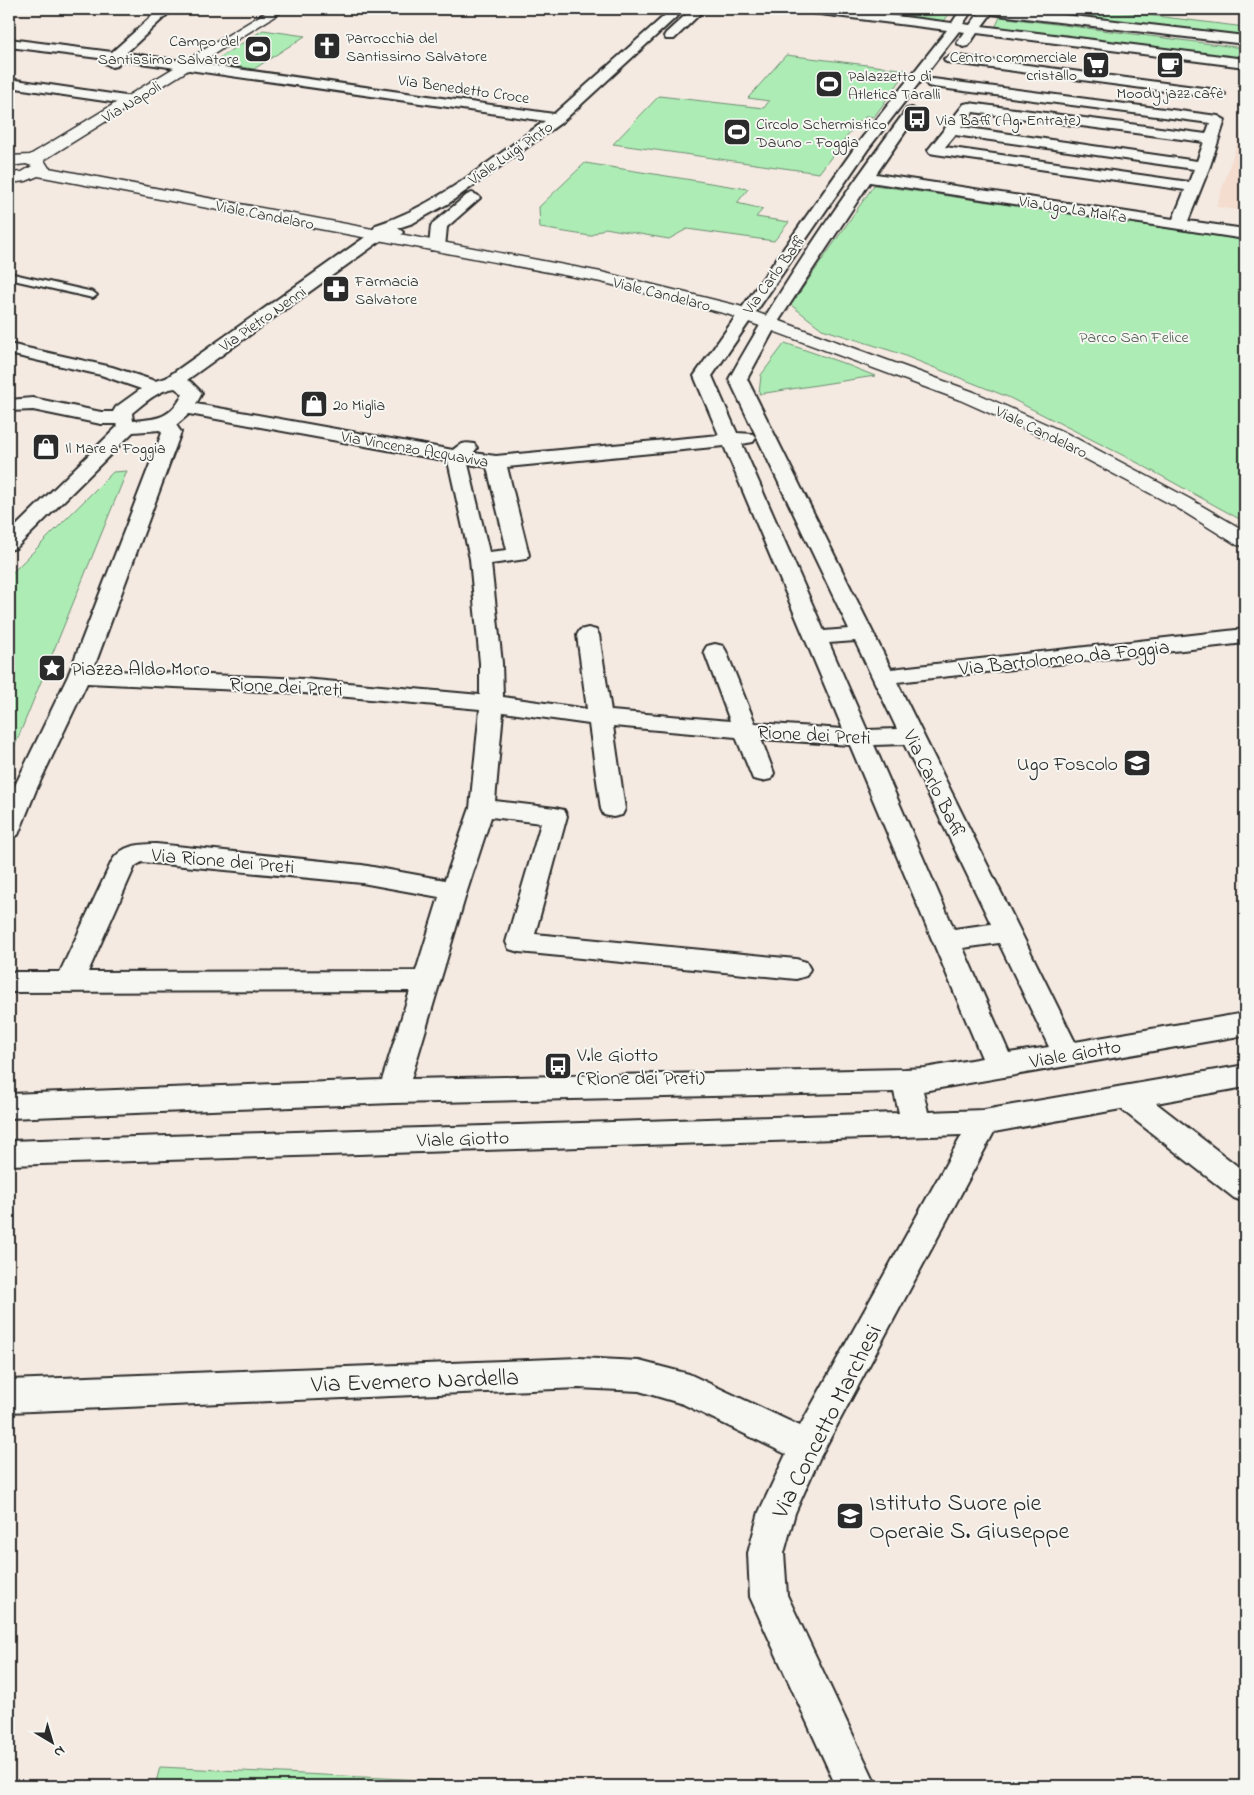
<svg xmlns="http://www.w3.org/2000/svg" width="1254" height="1795" font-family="'Indie Flower',sans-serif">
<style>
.built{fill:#f4dccf}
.green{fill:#adedb5;stroke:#6c8c70}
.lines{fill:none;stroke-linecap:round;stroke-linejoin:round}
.service-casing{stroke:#2b2b2b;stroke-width:4}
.minor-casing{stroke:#2b2b2b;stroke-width:4}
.secondary-casing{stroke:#2b2b2b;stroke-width:3}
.service{fill:#f6f6f2;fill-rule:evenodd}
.minor{fill:#f6f6f2;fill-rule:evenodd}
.secondary{fill:#f6f6f2;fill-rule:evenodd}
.labels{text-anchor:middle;stroke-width:4;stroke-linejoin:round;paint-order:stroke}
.far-poi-label{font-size:16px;fill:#2b2b2b;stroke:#f6f6f2;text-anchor:start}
.far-street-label{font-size:16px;fill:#2b2b2b;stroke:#f6f6f2}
.far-park-label{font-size:16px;fill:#4c5c4e;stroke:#f6f6f2}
.street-label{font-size:20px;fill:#2b2b2b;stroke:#f6f6f2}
.poi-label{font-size:20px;fill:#2b2b2b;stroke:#f6f6f2;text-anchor:start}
.near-street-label{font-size:24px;fill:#2b2b2b;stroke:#f6f6f2}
.near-poi-label{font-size:24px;fill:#2b2b2b;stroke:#f6f6f2;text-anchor:start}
</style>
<rect width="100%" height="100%" fill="#f5eae2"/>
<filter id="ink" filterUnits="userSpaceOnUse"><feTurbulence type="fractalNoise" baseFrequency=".02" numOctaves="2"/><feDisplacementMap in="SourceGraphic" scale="10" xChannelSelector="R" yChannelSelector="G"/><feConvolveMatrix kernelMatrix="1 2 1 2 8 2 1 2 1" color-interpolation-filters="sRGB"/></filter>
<g filter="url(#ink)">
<path class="built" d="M1245 119V211L1216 207Z"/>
<path class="green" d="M816 9H942L952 10 944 21Z
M1055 9H1099L1245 27V36L1051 13Z
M1000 17 1243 48 1236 59 995 28Z
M263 30 305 36 254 69 211 63Z
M786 55 908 70 874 117 866 116 862 121H859L819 173 613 144 659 96 764 108 769 101 748 98Z
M585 163 748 189 737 203 763 209 756 217 789 222 774 241 687 229 669 239 605 228 590 236 540 228 539 207Z
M874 185 1245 240V522L1138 463 1008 397 895 352 822 329 791 305Z
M785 343 840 362 875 376 759 394 761 375Z
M127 471 9 760V576L113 472Z
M160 1767 465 1782V1786H155Z"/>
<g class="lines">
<g class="service-casing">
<path id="service" d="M9 273 93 292 97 295 93 298 9 279Z"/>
</g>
<g class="minor-casing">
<path id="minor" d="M160 9H173L126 53 554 114 672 9H685L562 122 449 203 413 223 398 228 403 232 401 235 383 239 187 380 191 382 202 393 196 404 453 450C460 444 464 442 474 444L477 448 473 453 496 456 719 435 694 376 858 143 947 30 812 13 806 9H840L952 23 961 9H973L963 24 970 25 980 12 978 9H1013L1245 36V44L991 14 982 26 1245 59V67L977 33 968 46 963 47 957 43 965 32 959 31 868 149 712 376 737 433 753 434 756 438 753 442 742 444 824 631 849 629 729 379C781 285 843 195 907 109L912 108 919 112 876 174 1173 219 1185 190 935 154 930 153 928 150 964 104 969 103 1206 134 1210 123 933 87 928 86 926 83 928 80 933 79 1218 116 1225 120 1210 166 1188 221 1245 229V239L870 182 778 322 747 379 891 669 1245 629V643L897 682 1075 1042 1245 1013V1035L923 1091 928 1112 984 1110 1245 1065V1087L1156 1103 1245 1172V1202L1234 1198 1121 1109 994 1132 819 1459 795 1513 784 1553 787 1595 877 1786H836L750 1597 748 1553 759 1512 786 1454 683 1404 639 1391 579 1388 9 1412V1380L579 1358 639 1361 689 1374 800 1426 962 1135 9 1165V1141L899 1113 894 1092 393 1103 9 1118V1094L382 1080 410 991 9 992V972H60L112 861C122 845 139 844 156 844L362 865 445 880 470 808 480 709 304 693 87 683 36 790 18 835 9 837V798L68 676 162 433 160 430 133 432 16 548 9 550V533L118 426 116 424H101L33 410 9 411V400L33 398 101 412H113L116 407 141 389 101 375 9 354V344L112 367 155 381 166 378 371 233 376 225C439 205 491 159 545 121L120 60 117 66 112 67 105 63 107 59 9 47V39L112 52ZM973 112 1204 142 1197 161 961 127ZM955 135 1194 169 1189 182 945 147ZM175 388 183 394C171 418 158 419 133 421L132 413C144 403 158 390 175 388ZM189 414 448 461 470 559 480 663V695L304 679 93 670 181 432 176 425ZM724 446 843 729 755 723 726 651 723 646 715 644 707 646 704 651 730 721 611 711 599 635 596 630 588 628 580 630 577 635 587 709 503 697 502 663 491 564 526 559 529 555 507 467ZM468 464 487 467 507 550 489 552ZM855 641 897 729 867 730 829 643ZM503 712 589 724 601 809 604 815 613 817 622 815 625 809 613 726 736 737 753 779 762 781 771 779 774 773 761 739 850 745 982 1058 925 1068 905 1069 411 1079 467 891 491 817 541 823 506 942 509 949 519 952 796 979 806 976 810 969 806 962 796 959 535 934 567 816 564 810 555 808 495 801ZM904 744 991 924 954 929 874 745ZM142 862 362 883 439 897 416 971 88 972 135 866ZM999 943 1049 1047 1009 1053 963 948Z
M692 9H705L674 39H666L664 36 666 33Z
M951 55 1218 90 1225 94 1218 98 946 62 944 59Z
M9 79 132 97 139 101 132 105 9 87Z
M472 193 477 195 480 198 447 227 445 247 443 250H431L429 247 431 226 433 223 467 195Z"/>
</g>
<g class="secondary-casing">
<path id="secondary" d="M271 9H286L44 160 49 168 601 272 739 306 974 392 1066 433 1190 499 1245 531V546L1237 545 1176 507 1052 441 960 400 727 314 601 282 38 176 26 181 9 183V173L22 172 32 166 26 164 9 166V156L30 155Z"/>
</g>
<use href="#service" class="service"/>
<use href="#minor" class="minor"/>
<use href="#secondary" class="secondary"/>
</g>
</g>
<defs>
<g id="church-square" transform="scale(1.4375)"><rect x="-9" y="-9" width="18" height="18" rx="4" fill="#2b2b2b" stroke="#f6f6f2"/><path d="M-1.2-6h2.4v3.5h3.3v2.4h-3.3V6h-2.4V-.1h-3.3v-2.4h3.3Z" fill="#fff"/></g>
<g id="stadium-square" transform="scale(1.4375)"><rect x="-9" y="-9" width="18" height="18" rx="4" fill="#2b2b2b" stroke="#f6f6f2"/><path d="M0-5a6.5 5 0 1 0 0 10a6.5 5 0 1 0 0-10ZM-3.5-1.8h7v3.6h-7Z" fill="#fff"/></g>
<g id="supermarket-square" transform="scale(1.4375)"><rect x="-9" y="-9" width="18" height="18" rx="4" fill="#2b2b2b" stroke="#f6f6f2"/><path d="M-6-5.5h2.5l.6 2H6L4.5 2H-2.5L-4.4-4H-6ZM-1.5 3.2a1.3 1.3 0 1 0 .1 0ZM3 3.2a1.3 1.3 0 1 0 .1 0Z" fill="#fff"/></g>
<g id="cafe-square" transform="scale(1.4375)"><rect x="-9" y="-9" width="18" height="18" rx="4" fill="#2b2b2b" stroke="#f6f6f2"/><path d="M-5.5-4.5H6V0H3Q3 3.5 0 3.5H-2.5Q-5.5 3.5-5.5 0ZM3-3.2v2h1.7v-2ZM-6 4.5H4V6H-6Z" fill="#fff"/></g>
<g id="bus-square" transform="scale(1.4375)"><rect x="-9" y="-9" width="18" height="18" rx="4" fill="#2b2b2b" stroke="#f6f6f2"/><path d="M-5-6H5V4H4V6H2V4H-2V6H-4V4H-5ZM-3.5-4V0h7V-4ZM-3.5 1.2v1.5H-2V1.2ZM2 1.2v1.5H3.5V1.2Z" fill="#fff"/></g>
<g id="pharmacy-square" transform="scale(1.4375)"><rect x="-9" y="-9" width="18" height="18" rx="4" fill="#2b2b2b" stroke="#f6f6f2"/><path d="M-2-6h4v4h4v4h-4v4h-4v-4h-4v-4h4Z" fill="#fff"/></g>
<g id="shop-square" transform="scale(1.4375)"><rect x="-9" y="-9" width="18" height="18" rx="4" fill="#2b2b2b" stroke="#f6f6f2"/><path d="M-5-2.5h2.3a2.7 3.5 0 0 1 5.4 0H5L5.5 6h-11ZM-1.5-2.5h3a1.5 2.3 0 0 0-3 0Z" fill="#fff"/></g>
<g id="sight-square" transform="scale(1.4375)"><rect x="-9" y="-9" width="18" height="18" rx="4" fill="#2b2b2b" stroke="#f6f6f2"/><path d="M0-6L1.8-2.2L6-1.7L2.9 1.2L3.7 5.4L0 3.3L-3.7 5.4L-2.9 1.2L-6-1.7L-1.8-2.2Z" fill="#fff"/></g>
<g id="school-square" transform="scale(1.4375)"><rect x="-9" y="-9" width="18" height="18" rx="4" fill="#2b2b2b" stroke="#f6f6f2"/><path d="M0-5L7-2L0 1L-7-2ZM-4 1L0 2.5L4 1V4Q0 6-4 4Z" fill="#fff"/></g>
</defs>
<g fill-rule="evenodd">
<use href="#church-square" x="327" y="46"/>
<use href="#stadium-square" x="258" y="49"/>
<use href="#supermarket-square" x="1096" y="65"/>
<use href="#cafe-square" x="1170" y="65"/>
<use href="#stadium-square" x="829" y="84"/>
<use href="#bus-square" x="917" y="119"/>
<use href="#stadium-square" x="737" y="132"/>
<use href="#pharmacy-square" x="336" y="289"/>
<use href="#shop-square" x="314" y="404"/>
<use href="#shop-square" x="46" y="447"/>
<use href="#sight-square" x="52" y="668"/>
<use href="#school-square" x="1137" y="763"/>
<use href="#bus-square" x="558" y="1066"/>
<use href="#school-square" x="850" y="1516"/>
</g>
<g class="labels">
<g class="far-poi-label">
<text x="346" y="43">Parrocchia del<tspan x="346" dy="18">Santissimo Salvatore</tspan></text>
<text x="239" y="46" text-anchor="end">Campo del<tspan x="239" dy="18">Santissimo Salvatore</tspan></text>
<text x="1077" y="62" text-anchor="end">Centro commerciale<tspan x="1077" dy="18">cristallo</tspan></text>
<text x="848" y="81">Palazzetto di<tspan x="848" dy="18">Atletica Taralli</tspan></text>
<text x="1170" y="98" text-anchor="middle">Moody jazz cafè</text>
<text x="936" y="125">Via Baffi (Ag. Entrate)</text>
<text x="756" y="129">Circolo Schermistico<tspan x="756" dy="18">Dauno - Foggia</tspan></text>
<text x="355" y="286">Farmacia<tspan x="355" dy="18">Salvatore</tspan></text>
<text x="333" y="410">20 Miglia</text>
<text x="65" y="453">Il Mare a Foggia</text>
</g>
<g class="far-street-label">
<text transform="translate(464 88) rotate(8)" y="6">Via Benedetto Croce</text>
<text transform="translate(131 101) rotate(-31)" y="6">Via Napoli</text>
<text transform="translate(510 152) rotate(-35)" y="6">Viale Luigi Pinto</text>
<text transform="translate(1073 208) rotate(9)" y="6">Via Ugo La Malfa</text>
<text transform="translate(265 214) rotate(11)" y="6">Viale Candelaro</text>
<text transform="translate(773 274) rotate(-54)" y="6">Via Carlo Baffi</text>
<text transform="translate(662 293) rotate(14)" y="6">Viale Candelaro</text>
<text transform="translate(262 318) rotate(-35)" y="6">Via Pietro Nenni</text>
<text transform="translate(1042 431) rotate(26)" y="6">Viale Candelaro</text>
<text transform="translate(415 448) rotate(10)" y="6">Via Vincenzo Acquaviva</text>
</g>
<g class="far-park-label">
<text x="1134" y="342">Parco San Felice</text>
</g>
<g class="street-label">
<text transform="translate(1064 657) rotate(-6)" y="7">Via Bartolomeo da Foggia</text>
<text transform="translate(286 686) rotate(3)" y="7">Rione dei Preti</text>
<text transform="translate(814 734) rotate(3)" y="7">Rione dei Preti</text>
<text transform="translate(935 783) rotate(64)" y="7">Via Carlo Baffi</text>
<text transform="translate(223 860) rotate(5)" y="7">Via Rione dei Preti</text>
<text transform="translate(1075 1053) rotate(-10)" y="7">Viale Giotto</text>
<text transform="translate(463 1138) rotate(-2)" y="7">Viale Giotto</text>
</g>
<g class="poi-label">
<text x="71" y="675">Piazza Aldo Moro</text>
<text x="1118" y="770" text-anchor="end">Ugo Foscolo</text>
<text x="577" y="1061">V.le Giotto<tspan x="577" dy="23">(Rione dei Preti)</tspan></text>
</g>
<g class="near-street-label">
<text transform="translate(415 1380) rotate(-2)" y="8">Via Evemero Nardella</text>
<text transform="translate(826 1421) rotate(-63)" y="8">Via Concetto Marchesi</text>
</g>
<g class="near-poi-label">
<text x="869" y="1510">Istituto Suore pie<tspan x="869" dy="28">Operaie S. Giuseppe</tspan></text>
</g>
</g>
<rect width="1254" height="1795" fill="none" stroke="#f6f6f2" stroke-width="30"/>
<rect x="15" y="15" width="1224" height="1765" fill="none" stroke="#2b2b2b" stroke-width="2" filter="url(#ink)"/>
<g transform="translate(52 1742) rotate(142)" stroke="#f6f6f2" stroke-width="4" paint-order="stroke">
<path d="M0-4L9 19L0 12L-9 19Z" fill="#2b2b2b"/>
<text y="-8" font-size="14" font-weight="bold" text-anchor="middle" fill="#2b2b2b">N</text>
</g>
</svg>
